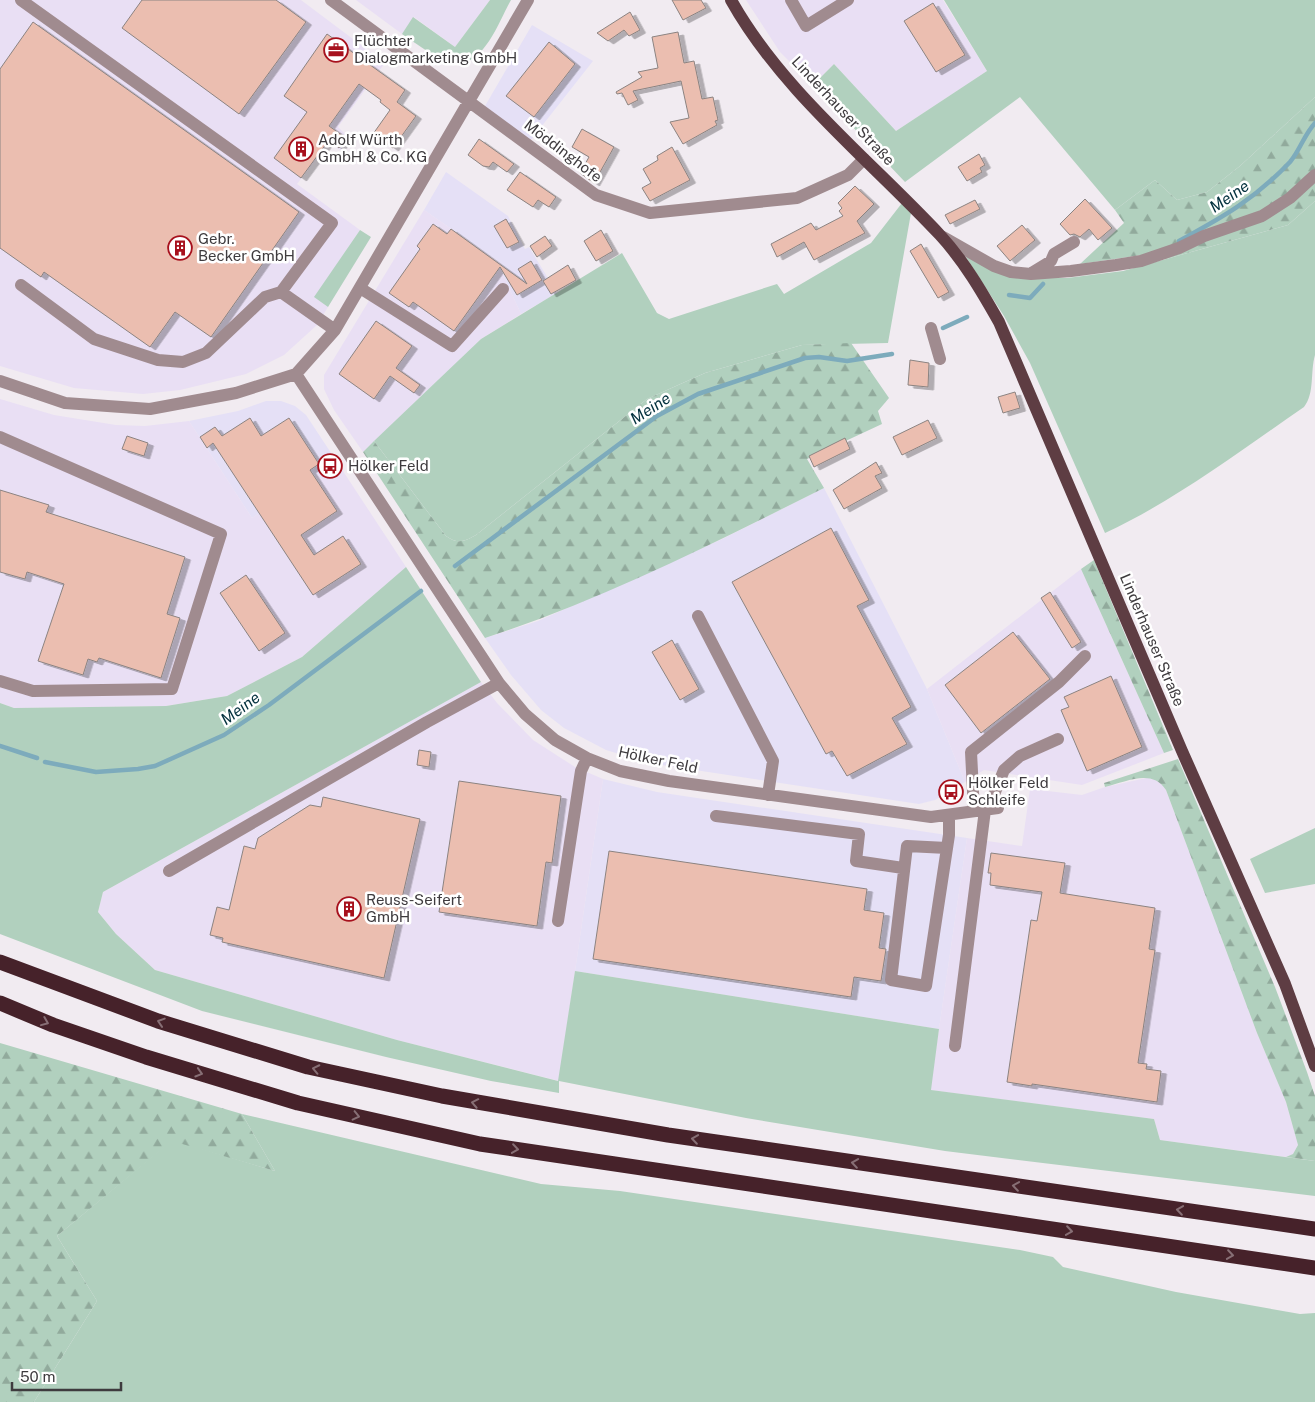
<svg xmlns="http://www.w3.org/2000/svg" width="1315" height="1402" font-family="'Public Sans',sans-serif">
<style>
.commercial{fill:#e5e0f6}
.industrial{fill:#e9dff4}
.grass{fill:#b1d0be}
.forest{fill:url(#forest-firs)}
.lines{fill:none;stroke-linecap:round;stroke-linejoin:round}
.stream{stroke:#7dabbc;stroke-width:4.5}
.building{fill:#ebbeb0;stroke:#8b8381;filter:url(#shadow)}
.minor{stroke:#a08b8f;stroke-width:12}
.major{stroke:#5e3d43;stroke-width:12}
.highway{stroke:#46222a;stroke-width:15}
.oneway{stroke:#876f75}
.labels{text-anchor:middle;stroke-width:5;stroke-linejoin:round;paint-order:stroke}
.poi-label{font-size:15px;fill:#3e3b3e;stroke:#fff;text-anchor:start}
.street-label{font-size:15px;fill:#3e3b3e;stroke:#fff}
.water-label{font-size:16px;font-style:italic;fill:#04313e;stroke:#fff}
</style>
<defs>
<pattern id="forest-firs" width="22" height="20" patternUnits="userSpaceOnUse" patternTransform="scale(1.25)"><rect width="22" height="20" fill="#b1d0be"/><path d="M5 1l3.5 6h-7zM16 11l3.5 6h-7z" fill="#91aa9c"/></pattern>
<filter id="shadow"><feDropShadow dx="5.5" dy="3" stdDeviation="0" flood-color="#0004"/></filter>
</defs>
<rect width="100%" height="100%" fill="#f1ebf1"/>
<path class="commercial" d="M532 25 593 61 530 141 485 106Z
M446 172 508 216 525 249 529 247 557 293 521 314 504 277 502 264 424 210Z
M266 401H281L295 406 306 415 337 462 252 518 189 421 238 411Z
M824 488 927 689 965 782 935 800 919 804 649 763 606 750 564 728 541 710 511 675 485 638 538 621 720 540Z
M603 779 657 792 967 838 939 1029 575 971Z"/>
<path class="industrial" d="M0 0H301L377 57 380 54 387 60 338 127 349 138 341 150 328 144 297 184 360 230 315 297 328 307 317 325 284 355 246 374 180 390 143 394 74 388 0 366Z
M356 0H490L455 47 414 17 402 34Z
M746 0H943L987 71 896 131 834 64 813 85 780 52Z
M424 210 502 264 504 277 521 314 481 339 363 452 334 410 324 389V375Z
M0 399 54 415 116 425 145 426 189 421 252 518 337 462 406 567 302 657 227 696 166 706 14 708 0 703Z
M1081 569 1164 753 1082 785 984 770 965 782 927 689Z
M481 682 497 703 533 740 575 767 603 779 559 1081 397 1040 155 970 116 934 98 912 103 892Z
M1151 777 1161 782 1166 790 1257 1033 1286 1102 1298 1145 1293 1154 1286 1157 1160 1140 1154 1119 930 1090 967 838 1022 846 1030 789 1082 795 1105 787Z"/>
<path class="grass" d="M490 0H511C499 21 485 64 456 64 442 63 414 42 402 34L413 17 455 47Z
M944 0H1315V97L1240 166 1207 192 1177 200 1155 180 1115 210 1020 97 905 182 813 85 834 64 896 131 987 71Z
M1315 201V355C1310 372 1315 393 1304 407 1240 451 1176 500 1105 533L1030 363 1004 316 962 251 1034 277 1067 278 1123 271 1288 225Z
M902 203 911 213 888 343 802 345 705 373 647 399 476 535C464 542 457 544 446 536L374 441 481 339 622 253 657 313 669 319 777 284 784 294 871 243Z
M360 230 371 237 328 307 314 297Z
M406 567 481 682 103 892 98 912 116 934 155 970 397 1040 558 1081 575 971 939 1029 931 1090 1154 1119 1160 1140 1315 1161V1196L945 1151 746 1118 559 1081V1093L491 1081 386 1057 202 1011 0 934V703L14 708 166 706 227 696 302 657Z
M1315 828V884L1265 893 1250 859Z
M242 1114 541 1184 620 1191 1020 1250 1053 1257 1063 1267 1176 1292 1300 1314 1315 1313V1402H34L97 1301 57 1236 172 1140 275 1171Z"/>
<path class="forest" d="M1315 97V201L1288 225 1166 259 1142 255 1080 264 1124 223 1115 210 1155 180 1177 200 1207 192 1240 166Z
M851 343 889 398 878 411 882 424 807 459 824 488C714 543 602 600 485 638L363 452 374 441 446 536C457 544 464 542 476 535L647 399 705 373 802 345Z
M1094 560 1173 750 1164 753 1081 569Z
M1178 759 1275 987 1307 1072 1315 1096V1161L1286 1157 1293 1154 1298 1145 1286 1102 1257 1033 1166 790C1152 768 1126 782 1105 787L1104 783Z
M0 1043 242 1114 275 1171 172 1141 57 1236 97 1301 34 1402H0Z"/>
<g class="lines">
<path class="stream" d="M1179 241C1223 217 1255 199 1290 162 1300 150 1304 135 1315 123
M1009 295 1030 298 1043 284
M943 328 967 317
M455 566 657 416 698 394 805 358 819 357 847 361 892 354
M0 746 37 758
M45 762 96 772 138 769 155 766 224 735 269 705 421 591"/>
</g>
<path class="building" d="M142 0H276L306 22 239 114 122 28Z
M672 0H701L706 8 683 20Z
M933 3 965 55 936 72 904 21Z
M630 12 640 30 629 36 624 30 608 41 597 33Z
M33 22 299 212 211 337 175 312 150 347 44 272 41 277 0 248V69Z
M678 32 684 63 694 61 702 99 713 97 718 120 715 121 717 125 683 144 670 122 689 118 681 81 633 91 638 100 628 105 622 93 617 94 616 92 642 77 638 72 658 68 652 37Z
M327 34 405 90 397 102 416 116 393 148 373 134 390 110 380 102 381 100 359 84 329 126 346 138 339 148 329 140 301 178 274 158 307 112 284 96Z
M549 42 575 64 534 117 506 96Z
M582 129 614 147 594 183 580 173 589 157 572 147Z
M479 139 514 164 507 172 493 162 489 167 483 166 468 155Z
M672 147 690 180 650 201 642 188 651 183 643 169 658 160 657 156Z
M979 154 985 165 980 168 982 172 967 181 958 167Z
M520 172 556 197 549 207 538 200 533 207 507 190Z
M855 186 874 204 857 221 865 233 814 260 804 242 777 257 771 244 811 223 816 230 843 216 839 211 842 208 838 203Z
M1085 199 1112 228 1098 240 1089 229 1080 237 1074 234 1070 235 1060 224Z
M975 200 980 209 950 224 945 215Z
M506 219 519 242 507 248 494 226Z
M433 224 447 234 451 229 527 284 518 269 531 261 542 280 517 295 500 267 454 331 413 302 409 307 389 293 420 249 417 246Z
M1022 225 1035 240 1010 261 997 246Z
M601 230 613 251 596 261 584 241Z
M545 236 552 246 537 257 530 246Z
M921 244 949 292 938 298 910 251Z
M568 265 576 280 551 294 543 281Z
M376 321 412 346 396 368 420 385 414 393 390 376 374 399 339 374Z
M910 360 929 363 928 387 908 385Z
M1015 392 1020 408 1003 413 998 397Z
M250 418 261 436 289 418 319 464 310 470 337 511 301 535 314 555 343 536 361 564 313 595 213 443 207 448 200 437 215 427 222 436Z
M928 420 937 438 902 455 893 437Z
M127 436 148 443 144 456 122 449Z
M845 438 850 449 814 467 809 456Z
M876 462 882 473 875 476 882 488 844 509 833 490Z
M0 490 49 505 46 512 185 557 167 614 180 618 161 678 99 658 97 662 88 659 83 675 38 661 64 584 27 572 25 579 0 572Z
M831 528 869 600 857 606 911 707 892 718 907 744 847 776 832 751 826 754 732 582Z
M246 575 285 633 259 651 220 593Z
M1050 592 1081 642 1072 648 1041 598Z
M1013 632 1050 679 981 733 945 685Z
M672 640 699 689 680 700 652 652Z
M1111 676 1142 747 1087 771 1061 710 1069 707 1064 697Z
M419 750 431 752 429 767 417 765Z
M459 781 561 796 552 863 546 862 537 926 439 912Z
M323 797 420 819 384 978 222 942 223 938 210 935 217 907 229 910 244 846 255 849 258 838 310 805 321 807Z
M609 851 867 889 864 910 884 913 879 948 886 949 881 981 854 977 851 997 593 959Z
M991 853 1065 863 1060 893 1155 908 1149 949 1155 950 1138 1063 1147 1064 1146 1069 1161 1071 1157 1102 1032 1084V1086L1007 1082 1031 920 1037 921 1042 892 990 885 991 873H988Z"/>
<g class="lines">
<path class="minor" d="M21 0 332 223 281 292
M331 0 596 195 650 213 797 198 848 175 864 159
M791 0 806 26 848 0
M943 237 994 266 1011 272 1031 274 1071 271 1116 265 1141 261 1179 248 1204 236 1262 216 1290 198 1315 175
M1033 272 1051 261 1054 254 1074 242
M21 285 94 339 158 360 183 362 206 353 265 297 281 292 335 330
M360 288 452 346 503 289
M931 328 940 359
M296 374 499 683 525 714 555 740 587 758 620 771 669 781 931 817 998 808
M0 381 65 403 150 409 236 393 296 374 335 330 528 0
M0 437 221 534 172 689 33 691 0 681
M698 616 773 761 768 795
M988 809 1004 770 1020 756 1058 739
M974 811 971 752 1059 682 1085 656
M716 816 859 834 856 861 903 868
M947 848 907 846 891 980 926 986 949 835V815
M169 871 427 722 499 683
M558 921 581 771 587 758
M955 1046 985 810"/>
<path class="major" d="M731 0C782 91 869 159 940 235 964 261 982 292 999 322L1182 751 1285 984 1315 1066"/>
<path class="highway" d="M0 962 158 1021 308 1067 442 1096 668 1135 1315 1229
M0 1003 53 1025 146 1057 298 1103 480 1144 1315 1268"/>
</g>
<defs><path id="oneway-chevron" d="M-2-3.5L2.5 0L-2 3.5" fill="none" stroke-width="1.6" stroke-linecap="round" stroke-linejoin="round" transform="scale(1.25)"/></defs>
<g class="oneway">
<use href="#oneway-chevron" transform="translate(45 1022) rotate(22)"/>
<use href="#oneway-chevron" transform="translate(161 1022) rotate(-162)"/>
<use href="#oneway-chevron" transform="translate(316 1069) rotate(-168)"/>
<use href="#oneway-chevron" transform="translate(199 1073) rotate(17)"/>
<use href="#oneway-chevron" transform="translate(475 1103) rotate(-169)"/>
<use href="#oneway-chevron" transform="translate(356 1116) rotate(13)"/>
<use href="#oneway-chevron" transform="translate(695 1139) rotate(-172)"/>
<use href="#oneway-chevron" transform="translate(515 1149) rotate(8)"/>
<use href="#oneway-chevron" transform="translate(855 1163) rotate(-172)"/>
<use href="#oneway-chevron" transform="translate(1016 1186) rotate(-172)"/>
<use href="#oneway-chevron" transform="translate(1180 1210) rotate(-172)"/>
<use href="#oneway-chevron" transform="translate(1069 1231) rotate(8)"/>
<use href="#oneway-chevron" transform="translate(1230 1255) rotate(8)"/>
</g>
<defs>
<g id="office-ring" transform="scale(1.25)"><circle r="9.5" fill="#fff" stroke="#a7111d" stroke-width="1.5"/><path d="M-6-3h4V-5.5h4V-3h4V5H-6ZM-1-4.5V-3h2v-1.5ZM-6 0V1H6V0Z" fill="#a7111d"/></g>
<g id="building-ring" transform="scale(1.25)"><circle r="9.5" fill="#fff" stroke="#a7111d" stroke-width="1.5"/><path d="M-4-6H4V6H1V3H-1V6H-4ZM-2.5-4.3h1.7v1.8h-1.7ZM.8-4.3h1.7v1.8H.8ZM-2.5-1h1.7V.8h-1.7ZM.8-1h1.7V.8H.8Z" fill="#a7111d"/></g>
<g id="bus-ring" transform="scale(1.25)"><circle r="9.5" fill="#fff" stroke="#a7111d" stroke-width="1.5"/><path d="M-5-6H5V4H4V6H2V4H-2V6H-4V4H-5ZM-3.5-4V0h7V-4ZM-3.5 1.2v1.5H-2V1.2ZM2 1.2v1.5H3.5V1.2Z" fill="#a7111d"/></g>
</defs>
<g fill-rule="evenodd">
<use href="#office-ring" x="336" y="50"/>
<use href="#building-ring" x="301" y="149"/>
<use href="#building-ring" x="180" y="248"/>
<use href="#bus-ring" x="330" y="466"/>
<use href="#bus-ring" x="951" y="792"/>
<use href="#building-ring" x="349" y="909"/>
</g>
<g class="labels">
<g class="poi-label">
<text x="354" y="46">Flüchter<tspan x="354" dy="17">Dialogmarketing GmbH</tspan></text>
<text x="318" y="145">Adolf Würth<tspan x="318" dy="17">GmbH &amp; Co. KG</tspan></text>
<text x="198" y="244">Gebr.<tspan x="198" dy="17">Becker GmbH</tspan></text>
<text x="348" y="471">Hölker Feld</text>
<text x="968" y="788">Hölker Feld<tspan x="968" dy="17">Schleife</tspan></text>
<text x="366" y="905">Reuss-Seifert<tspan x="366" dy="17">GmbH</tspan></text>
</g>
<g class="street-label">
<text transform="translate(843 111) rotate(47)" y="5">Linderhauser Straße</text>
<text transform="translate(563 151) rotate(37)" y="5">Möddinghofe</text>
<text transform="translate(1152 640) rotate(67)" y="5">Linderhauser Straße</text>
<text transform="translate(658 760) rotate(12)" y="5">Hölker Feld</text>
</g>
<g class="water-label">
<text transform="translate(1229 196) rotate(-34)" y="6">Meine</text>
<text transform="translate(650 408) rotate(-33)" y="6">Meine</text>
<text transform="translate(240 708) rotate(-36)" y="6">Meine</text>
</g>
</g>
<path d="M12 1382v8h109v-8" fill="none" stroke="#3e3b3e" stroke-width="2.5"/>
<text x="20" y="1382" font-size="15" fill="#3e3b3e" stroke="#ffffff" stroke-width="4" paint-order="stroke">50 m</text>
</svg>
